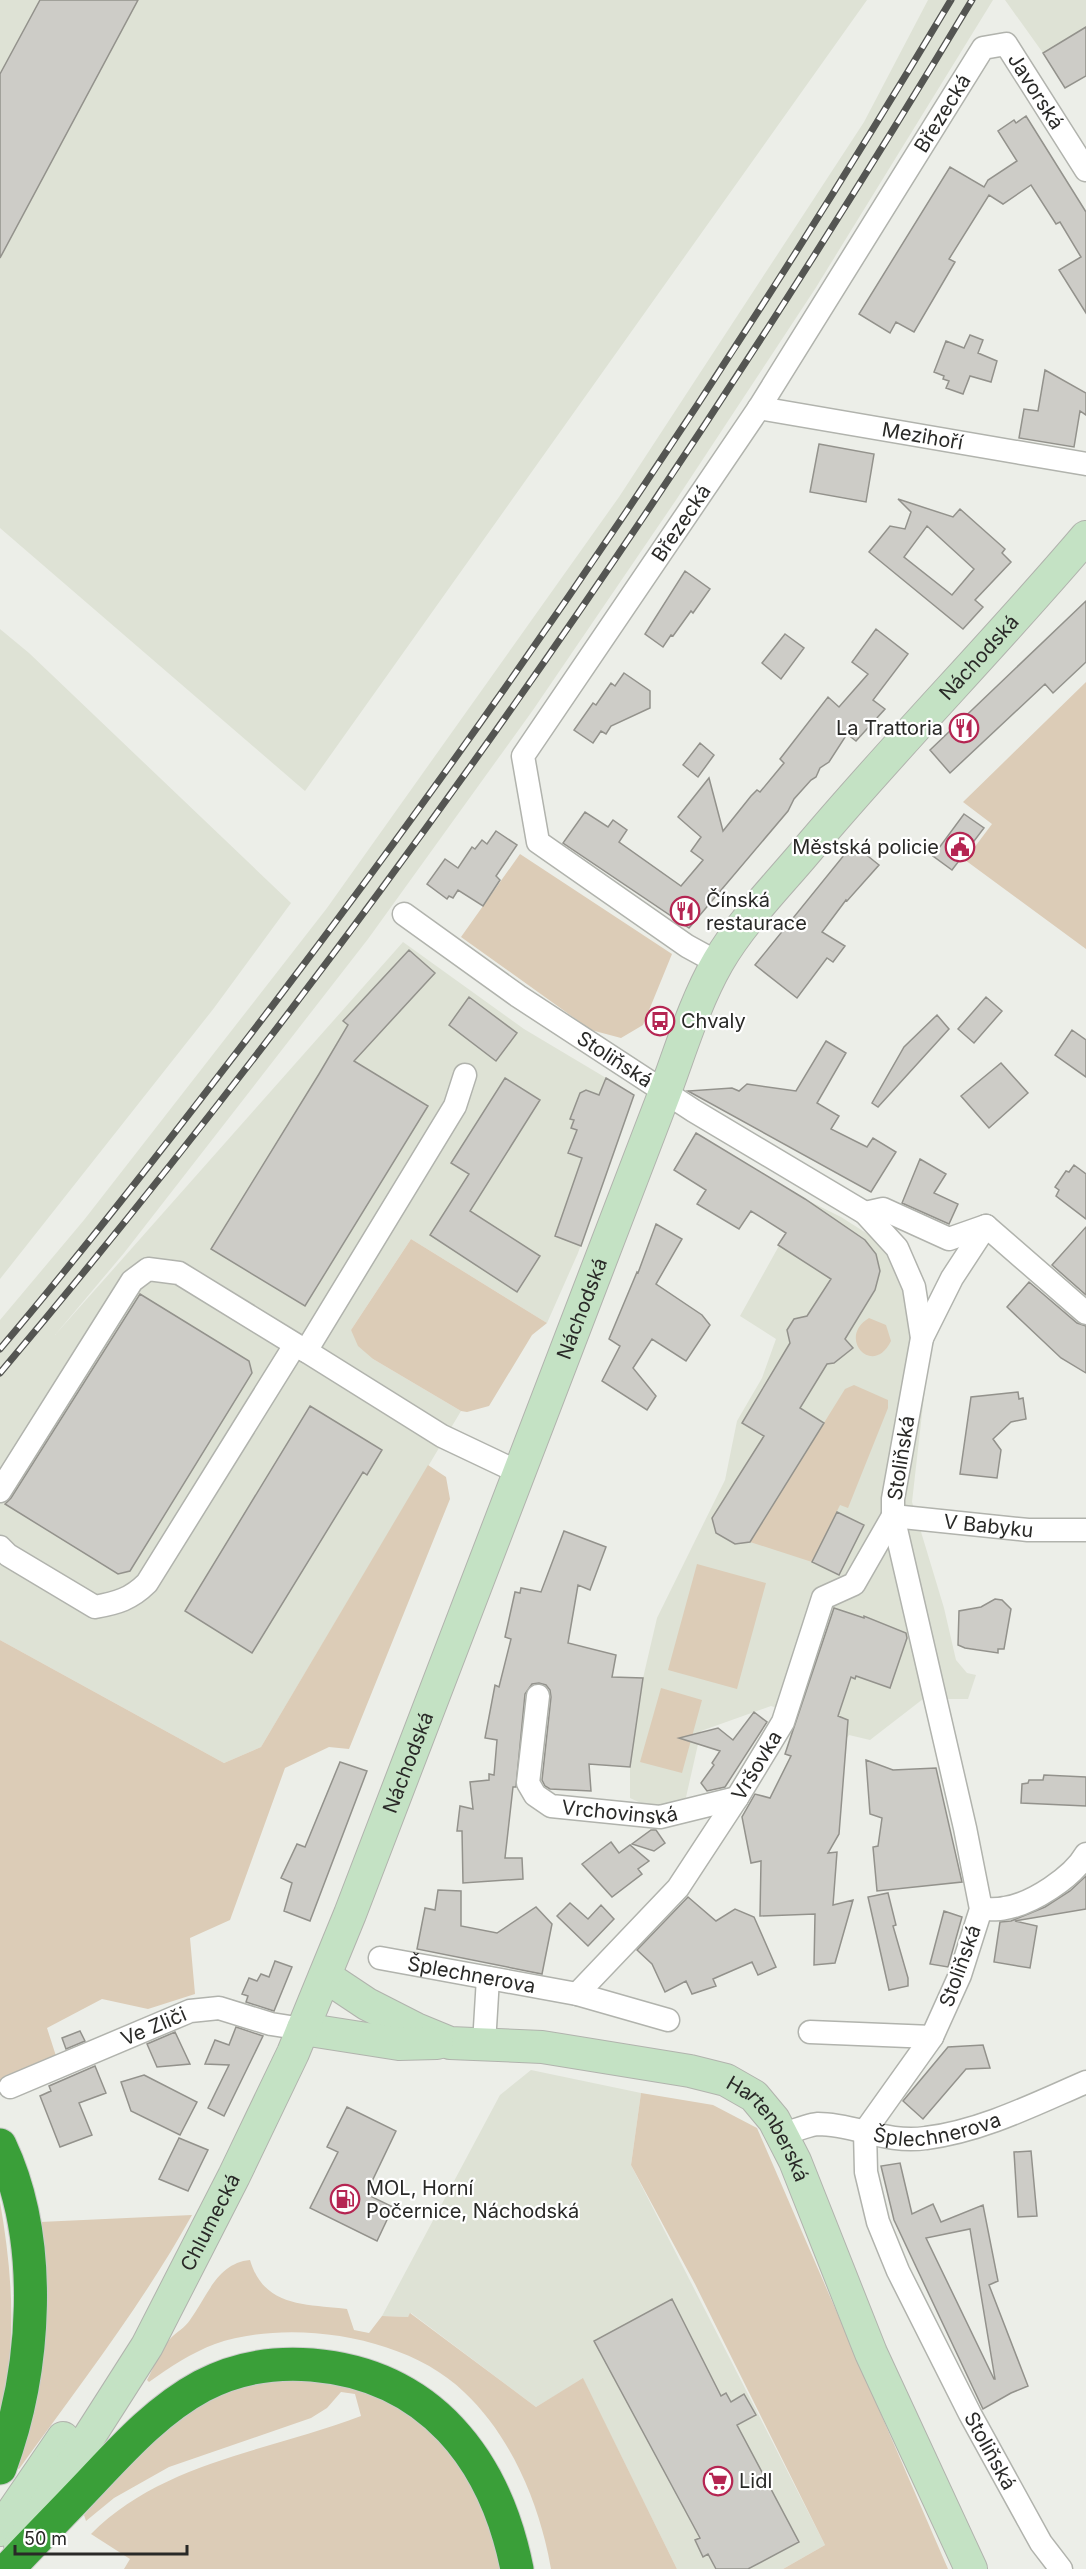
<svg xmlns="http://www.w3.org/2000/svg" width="1086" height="2569" font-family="Inter,sans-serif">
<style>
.built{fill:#dee2d5}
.green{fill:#dcccb7}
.building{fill:#cdccc7;stroke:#93928c;stroke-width:1.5;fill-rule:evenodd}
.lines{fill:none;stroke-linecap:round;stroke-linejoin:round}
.street-casing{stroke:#b1b3ad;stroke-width:25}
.secondary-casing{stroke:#b1b3ad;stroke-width:34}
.highway-casing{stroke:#cccccb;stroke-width:35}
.street{stroke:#fff;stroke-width:22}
.secondary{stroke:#c4e2c4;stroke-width:32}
.highway{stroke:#3a9f39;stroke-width:33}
.rail-casing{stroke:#545552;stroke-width:7}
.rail{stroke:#fff;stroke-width:4.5;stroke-dasharray:14;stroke-linecap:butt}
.labels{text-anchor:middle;stroke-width:4.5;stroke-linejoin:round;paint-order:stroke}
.street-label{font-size:20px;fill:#292927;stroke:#fff}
.poi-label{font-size:20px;fill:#292927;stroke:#fff;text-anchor:start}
</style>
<rect width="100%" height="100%" fill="#eceee8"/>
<path class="built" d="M0 0H867L305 791 0 528Z
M928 0H993L815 289 676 500 533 710 368 939 124 1253 55 1335 403 942 524 1029 633 1094 578 1253 547 1323 411 1239 351 1330 373 1359 461 1411 261 1747 224 1763 0 1640V1320L84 1220 327 908 619 497 864 122Z
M1005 0H1086V28L1043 53Z
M0 629 29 653 291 903 214 1008 0 1279Z
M805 1199 841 1217 874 1238 891 1257 905 1280 927 1370 912 1502 944 1608 956 1660 967 1673 976 1675 968 1699H923L870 1740 849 1735 812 1787 782 1773 790 1756 785 1754 796 1714 771 1706 701 1731 684 1806 660 1812 630 1798V1767L643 1678 657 1618 725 1480 737 1421 762 1378 776 1339 740 1316Z
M531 2070 641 2093 631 2165 825 2545 783 2569H677L583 2379 536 2407 411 2313 408 2317 382 2316 500 2095Z"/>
<path class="green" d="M1086 682V949L965 860 992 824 963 802Z
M520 854 672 954 643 1025 621 1038 591 1030 461 937Z
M411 1239 547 1323 532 1335 489 1406 467 1412 461 1411 373 1359 358 1346 351 1330Z
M869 1318 886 1325 891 1341C873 1378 836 1338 869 1318Z
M854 1385 888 1400V1408L848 1508 840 1505 812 1562 750 1542 845 1389Z
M428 1465 446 1477 450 1499 349 1749 329 1747 285 1768 230 1920 190 1938 195 1994 148 2009 102 1999 47 2028 56 2056 0 2089V1640L224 1763 261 1747Z
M697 1564 766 1583 737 1689 668 1670Z
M661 1688 702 1700 682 1773 640 1762Z
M641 2093 713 2105 757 2128 948 2569H783L825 2545 695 2284 631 2165Z
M0 2202C12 2271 18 2343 0 2412Z
M192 2215C142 2305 79 2386 19 2469L15 2467 40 2222Z
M250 2260C264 2308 307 2304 347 2309L354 2330 369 2333 382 2316 408 2317 410 2313 536 2407 583 2378 677 2569H551C540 2505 512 2437 464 2392 407 2336 290 2318 215 2344 191 2353 170 2367 149 2382L147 2380C154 2367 160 2350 170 2339 176 2332 185 2328 190 2320 207 2297 217 2263 250 2260Z
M268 2378 342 2383 405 2408 446 2443 486 2513 501 2569H124L130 2559 91 2534C162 2462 270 2451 361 2416L355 2394 341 2392 327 2408 311 2418 169 2467 114 2498 86 2521 84 2515 129 2462 206 2397Z"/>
<path class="building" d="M40 0H138L0 258V74Z
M1086 27V76L1065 88 1043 53Z
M1026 116 1086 212V313L1059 270 1081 257 1060 222 1056 224 1031 185 1003 204 989 195 949 259 955 262 914 332 896 322 890 333 859 314 950 167 984 187 988 180 1017 161 998 131 1014 120 1016 123Z
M970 335 983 340 978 353 997 361 991 382 970 376 963 394 946 388 949 381 943 379 944 376 934 372 946 341 964 348Z
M1045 370 1086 393V415L1080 411 1074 447 1019 438 1024 409 1038 411Z
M819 444 874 454 866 502 810 492Z
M898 499 953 517 960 509 1005 549 1002 553 1011 562 975 600 983 607 963 629 869 552 890 526 905 529 911 512ZM927 526 974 569 952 595 904 557Z
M685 571 710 589 693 613 691 611 673 636 671 635 663 647 645 634Z
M1086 601V662L1053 693 1045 684 950 773 930 750Z
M876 629 908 654 873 700 885 709 856 741 847 734 829 762 820 768 816 777 811 780 794 799 788 811 689 928 563 843 585 812 608 827 613 820 627 830 619 842 681 886 703 860 691 851 701 837 678 817 709 778 723 831 751 796 757 790 760 792 784 763 780 759 828 697 839 707 868 674 852 662Z
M785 634 804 648 781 679 762 663Z
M624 673 650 691V708L611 726 606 734 601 731 593 743 574 730 593 703 596 705 611 683 615 686Z
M700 743 714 755 698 777 683 765Z
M964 814 984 828 952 870 933 856Z
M496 831 517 845 496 876 500 880 483 906 458 890 453 898 449 896 447 899 427 884 445 859 458 868 472 847 475 849 482 840 487 844Z
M853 844 879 865 847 901 846 900 822 932 845 946 833 962 827 958 797 998 755 965Z
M409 950 435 973 354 1061 428 1106 305 1306 211 1249 319 1074 348 1025 343 1021Z
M469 997 517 1033 496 1061 449 1025Z
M986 997 1002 1011 974 1043 958 1029Z
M937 1015 949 1029 878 1107 872 1103 904 1047Z
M1072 1030 1086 1040V1077L1055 1055Z
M826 1041 846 1053 817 1103 839 1116 831 1129 867 1147 873 1138 896 1152 871 1192 688 1091 732 1088 739 1091 747 1084 796 1091Z
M1001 1063 1028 1093 989 1128 961 1096Z
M505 1078 540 1100 470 1211 540 1256 517 1292 430 1235 469 1174 451 1163Z
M606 1078 634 1095 581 1246 555 1236 582 1158 568 1153 577 1130 571 1128 574 1120 570 1119 580 1093 586 1090 599 1095Z
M696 1133 805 1199 865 1240 876 1254 880 1271 875 1290 845 1339 853 1348 834 1363 827 1364 800 1408 824 1423 750 1542 735 1544 716 1533 712 1518 764 1436 742 1423 790 1343 787 1330 794 1319 807 1316 831 1279 778 1245 786 1233 751 1211 739 1229 697 1204 706 1190 674 1170Z
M920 1159 946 1174 934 1193 958 1204 949 1224 902 1203Z
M1074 1165 1086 1174V1219L1056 1196 1059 1190 1055 1187 1066 1171 1069 1172Z
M656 1224 682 1239 656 1284 702 1315 710 1325 686 1361 652 1339 633 1368 656 1396 647 1410 602 1381 620 1346 609 1339 637 1272 638 1273Z
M1086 1227V1295L1052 1265Z
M1029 1282 1077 1323 1086 1326V1373L1061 1358 1007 1307Z
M140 1294 249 1361 252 1373 130 1571 118 1574 5 1504 11 1498Z
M1018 1392 1019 1399 1023 1398 1026 1419 1011 1422 993 1439 1001 1450 997 1478 960 1474 971 1397Z
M310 1406 382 1450 367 1475 363 1472 252 1653 185 1611Z
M837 1512 864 1525 839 1575 812 1562Z
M564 1531 606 1547 590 1590 578 1585 568 1643 616 1655 612 1677 643 1678 630 1767 589 1764 591 1791 550 1789 545 1786 542 1780 551 1697 550 1690 546 1685 539 1683 532 1684 525 1694 516 1787H513L505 1858H522L523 1879 463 1883 462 1831H457L460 1806 473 1809 470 1782 489 1780V1774L494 1775 497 1740 485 1738 495 1685 499 1687 511 1639 505 1637 515 1592 520 1593 521 1588 541 1592Z
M995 1599 1002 1600 1011 1609 1004 1649H998V1653L965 1648 958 1645 959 1611 981 1607Z
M834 1608 864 1618V1616L906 1633 907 1638 890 1688 856 1676 855 1679 851 1677 838 1716 848 1720 839 1834 828 1853 837 1852 833 1905 853 1900 835 1963 814 1965 815 1914 760 1916 761 1861 751 1863 742 1817 755 1794 770 1798 791 1756 785 1754Z
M754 1712 767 1722 725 1787 707 1791 701 1783 714 1765 712 1763 720 1751 679 1738 718 1728 733 1740Z
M866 1760 893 1770 936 1768 962 1882 877 1891 873 1847 878 1846 882 1818 870 1814Z
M340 1762 367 1771 310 1921 284 1911 292 1883 281 1878 297 1844 305 1847Z
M1044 1775 1086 1777V1806L1021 1803 1022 1784 1028 1783 1029 1780H1043Z
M651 1830H656L665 1843 654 1851 632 1844Z
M611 1842 619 1853 630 1845 649 1861 638 1869 642 1874 612 1897 582 1864Z
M1086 1876V1909L1015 1921 1037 1926 1030 1968 994 1962 1000 1922 1011 1921 1045 1907 1070 1891Z
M438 1890 461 1891V1926L497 1933 536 1907 552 1924 542 1974 417 1949 425 1908 435 1910Z
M888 1893 896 1925 893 1926 908 1978V1986L889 1990 868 1897Z
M688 1897 716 1921 735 1909 754 1917 776 1967 758 1975 752 1962 713 1979 716 1986 692 1994 686 1981 665 1992 652 1964 637 1950Z
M570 1903 588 1919 601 1905 614 1919 588 1946 557 1916Z
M944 1911 962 1917 948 1967 930 1964Z
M275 1961 292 1967 274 2011 246 2002 248 1996 242 1994 249 1978 257 1981 261 1974 269 1977Z
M236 2027 263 2036 224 2116 208 2108 229 2065 205 2064 215 2040 229 2045Z
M80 2031 85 2041 66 2049 62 2038Z
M175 2032 190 2064 157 2067 147 2044Z
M983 2045 990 2068 966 2069 923 2119 903 2101 948 2047Z
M95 2066 106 2093 79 2103 92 2135 60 2147 40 2096 51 2091 49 2086Z
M144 2075 197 2102 180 2135 131 2111 121 2082Z
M347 2107 396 2131 366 2194 393 2207 377 2241 310 2208 338 2152 327 2147Z
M179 2138 208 2150 188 2191 159 2179Z
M1031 2151 1037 2216 1018 2217 1014 2152Z
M900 2163 912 2214 933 2204 941 2222 983 2205 998 2281 989 2285 1028 2386 1011 2393 983 2409 894 2220 881 2166ZM970 2229 995 2379H994L926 2238Z
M672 2299 721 2396 726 2393 731 2402 744 2394 756 2415 737 2425 799 2542 748 2569H716L708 2554 703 2557 695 2540 700 2538 594 2341Z"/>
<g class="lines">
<g class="street-casing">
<g id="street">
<path id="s1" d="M759 408 1086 464"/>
<path id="s2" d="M404 914 518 996 694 1111 865 1213 897 1248 914 1287 922 1338 893 1499V1516L965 1828 981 1909 960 1975 932 2037 865 2131 866 2172 878 2222 898 2271 970 2414 1041 2543 1061 2569"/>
<path id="s3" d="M718 963 687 946 538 842 523 756 759 408 983 48 1006 44 1086 170"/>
<path d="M465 1075 455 1106 306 1351 442 1436 518 1472"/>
<path d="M865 1213 883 1209 949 1239 986 1226"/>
<path d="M922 1338 952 1278 986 1226 1086 1313"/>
<path d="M0 1491 132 1281 148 1269 179 1273 306 1351"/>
<path id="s4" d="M893 1516 1028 1530H1086"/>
<path d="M0 1547 8 1555 95 1607C117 1603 131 1599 147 1583L295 1345"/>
<path id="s5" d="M538 1696 528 1783 535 1795 551 1806 660 1817 737 1798"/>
<path d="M981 1909C988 1909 997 1910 1005 1908 1032 1904 1073 1877 1086 1854"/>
<path id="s6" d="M380 1958 577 1994 668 2020"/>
<path id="s7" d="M577 1994 678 1888 737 1798 783 1722 823 1598 854 1584 893 1516"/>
<path d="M810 2032 932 2037"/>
<path d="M484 2044 488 1978"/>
<path id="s8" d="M10 2087 190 2011 219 2008 271 2024 303 2029"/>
<path id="s9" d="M783 2135C793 2131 807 2125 818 2124 855 2124 886 2144 926 2138 982 2131 1035 2104 1086 2082"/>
</g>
</g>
<g class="secondary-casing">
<g id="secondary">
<path id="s10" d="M325 1976 367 2004 416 2029 450 2043 542 2047 690 2071 726 2080 754 2096 774 2120 795 2161 871 2353 971 2569"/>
<path d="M303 2029 399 2044 437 2043"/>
<path d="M0 2530 63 2438"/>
<path id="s11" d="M20 2545 147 2346 234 2176 293 2053 350 1914 665 1092C681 1049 695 1002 718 962 742 921 778 885 808 849 898 742 996 643 1086 537"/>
</g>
</g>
<g class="highway-casing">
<path id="highway" d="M0 2145C45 2240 36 2371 0 2468
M8 2569C37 2538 67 2508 96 2477 128 2443 161 2408 202 2386 236 2368 275 2362 312 2365 430 2375 495 2459 517 2569"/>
</g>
<use href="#street" class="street"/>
<use href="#secondary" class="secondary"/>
<use href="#highway" class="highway"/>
<g class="rail-casing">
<path id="rail" d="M0 1349C95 1237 184 1121 273 1005 518 683 744 347 951 0
M0 1373C362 944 683 481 972 0"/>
</g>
<use href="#rail" class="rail"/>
</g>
<defs>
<g id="restaurant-ring" transform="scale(1.5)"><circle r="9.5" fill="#fff" stroke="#b52552" stroke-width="1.5"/><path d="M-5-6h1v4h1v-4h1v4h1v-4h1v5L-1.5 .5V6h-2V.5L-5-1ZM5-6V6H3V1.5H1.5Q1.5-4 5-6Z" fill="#b52552"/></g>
<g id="civic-ring" transform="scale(1.5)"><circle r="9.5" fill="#fff" stroke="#b52552" stroke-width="1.5"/><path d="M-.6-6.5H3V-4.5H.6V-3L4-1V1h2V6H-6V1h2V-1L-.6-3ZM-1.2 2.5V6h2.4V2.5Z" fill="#b52552"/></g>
<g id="bus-ring" transform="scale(1.5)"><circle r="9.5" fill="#fff" stroke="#b52552" stroke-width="1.5"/><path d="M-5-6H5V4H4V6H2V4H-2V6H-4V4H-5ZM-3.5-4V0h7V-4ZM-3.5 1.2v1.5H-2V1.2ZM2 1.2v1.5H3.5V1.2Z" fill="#b52552"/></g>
<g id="fuel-ring" transform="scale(1.5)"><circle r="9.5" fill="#fff" stroke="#b52552" stroke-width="1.5"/><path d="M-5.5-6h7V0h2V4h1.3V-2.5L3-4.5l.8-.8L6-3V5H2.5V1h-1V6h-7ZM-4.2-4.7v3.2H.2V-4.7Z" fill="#b52552"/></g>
<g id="supermarket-ring" transform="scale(1.5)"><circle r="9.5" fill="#fff" stroke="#b52552" stroke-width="1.5"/><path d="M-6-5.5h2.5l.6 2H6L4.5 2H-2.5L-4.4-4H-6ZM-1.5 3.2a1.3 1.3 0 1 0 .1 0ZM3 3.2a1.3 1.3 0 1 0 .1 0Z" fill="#b52552"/></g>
</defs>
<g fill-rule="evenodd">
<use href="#restaurant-ring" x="964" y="728"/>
<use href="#civic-ring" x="960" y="847"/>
<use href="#restaurant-ring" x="685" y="911"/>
<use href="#bus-ring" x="660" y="1021"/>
<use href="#fuel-ring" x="345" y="2199"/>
<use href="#supermarket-ring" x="718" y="2481"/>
</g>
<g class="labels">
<g class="street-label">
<text dy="7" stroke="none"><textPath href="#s3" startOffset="1228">Javorská</textPath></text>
<text dy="7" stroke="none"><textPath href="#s3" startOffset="1072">Březecká</textPath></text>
<text dy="7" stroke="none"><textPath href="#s1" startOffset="166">Mezihoří</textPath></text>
<text dy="7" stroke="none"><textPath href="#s3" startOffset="586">Březecká</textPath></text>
<text dy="7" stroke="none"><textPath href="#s11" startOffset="2136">Náchodská</textPath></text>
<text dy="7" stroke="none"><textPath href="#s2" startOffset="256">Stoliňská</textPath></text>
<text dy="7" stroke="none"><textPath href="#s11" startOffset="1362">Náchodská</textPath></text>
<text transform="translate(901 1458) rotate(-81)" y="7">Stoliňská</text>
<text dy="7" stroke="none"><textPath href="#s4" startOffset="96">V Babyku</textPath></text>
<text dy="7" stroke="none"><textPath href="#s11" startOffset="876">Náchodská</textPath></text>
<text dy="7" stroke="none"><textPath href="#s7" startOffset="292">Vršovka</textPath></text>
<text dy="7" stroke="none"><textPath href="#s5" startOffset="190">Vrchovinská</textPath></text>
<text transform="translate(960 1966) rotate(-70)" y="7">Stoliňská</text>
<text dy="7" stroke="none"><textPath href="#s6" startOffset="93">Šplechnerova</textPath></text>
<text dy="7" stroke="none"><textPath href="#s8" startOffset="156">Ve Zliči</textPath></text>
<text dy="7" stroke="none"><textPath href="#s9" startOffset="158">Šplechnerova</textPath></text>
<text dy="7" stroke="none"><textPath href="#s10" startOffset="488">Hartenberská</textPath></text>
<text dy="7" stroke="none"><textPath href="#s11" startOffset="375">Chlumecká</textPath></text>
<text dy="7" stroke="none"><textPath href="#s2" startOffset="1875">Stoliňská</textPath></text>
</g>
<g class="poi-label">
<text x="943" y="735" text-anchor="end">La Trattoria</text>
<text x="939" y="854" text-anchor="end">Městská policie</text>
<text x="706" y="907">Čínská<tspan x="706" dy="23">restaurace</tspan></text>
<text x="681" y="1028">Chvaly</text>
<text x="366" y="2195">MOL, Horní<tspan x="366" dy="23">Počernice, Náchodská</tspan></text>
<text x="739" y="2488">Lidl</text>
</g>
</g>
<path d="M15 2545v9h172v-9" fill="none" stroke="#292927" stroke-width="3"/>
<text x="24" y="2545" font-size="18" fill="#292927" stroke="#ffffff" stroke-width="4.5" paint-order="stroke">50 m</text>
</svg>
